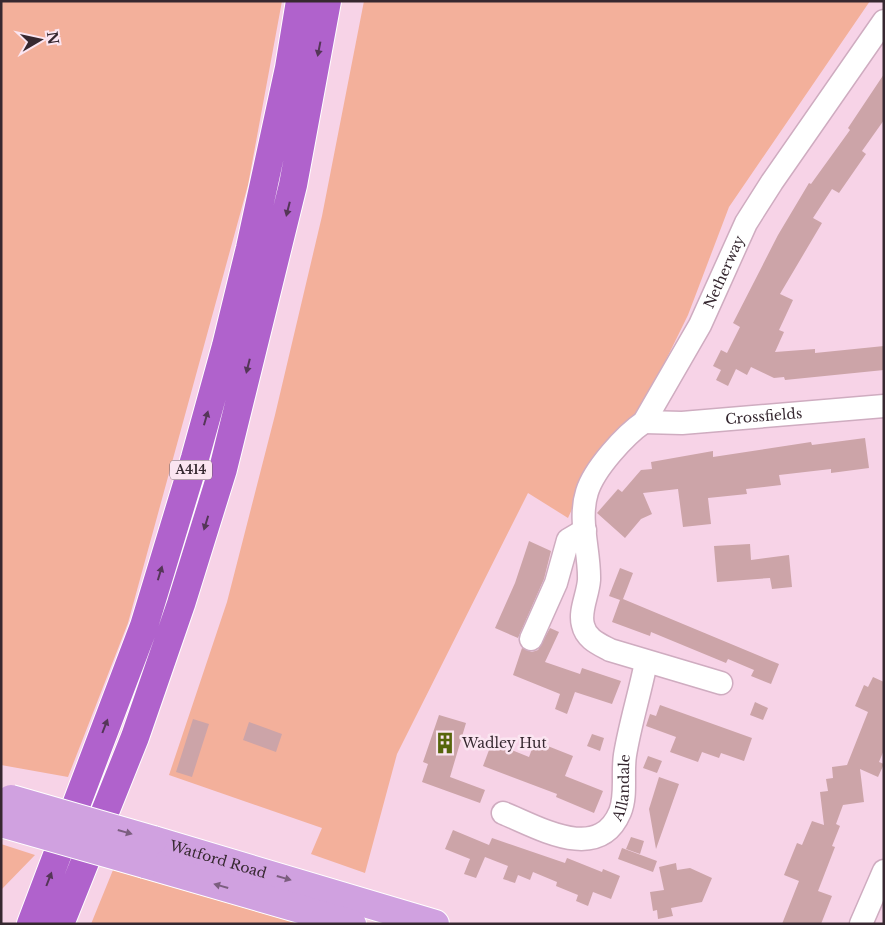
<svg xmlns="http://www.w3.org/2000/svg" width="885" height="925" font-family="'Libre Baskerville',serif">
<style>
.green{fill:#f3b09b}
.building{fill:#cca4a8}
.lines{fill:none;stroke-linecap:round;stroke-linejoin:round}
.minor-casing{stroke:#cfacc0;stroke-width:25}
.major-casing{stroke:#fff;stroke-width:30}
.highway-casing{stroke:#fff;stroke-width:30}
.minor{stroke:#fff;stroke-width:22}
.major{stroke:#d0a1e0;stroke-width:28}
.highway{stroke:#b062cc;stroke-width:28}
.major-bridge-casing{stroke:#fff;stroke-width:30;stroke-linecap:butt}
.major-bridge{stroke:#d0a1e0;stroke-width:28}
.oneway{fill:#543657}
.oneway2{fill:#7b5e7f}
.labels{text-anchor:middle;stroke-width:5;stroke-linejoin:round;paint-order:stroke}
.shield{fill:#fbe5f1;stroke:#71616a;stroke-width:1}
.shield-label{font-size:12px;font-weight:bold;fill:#362830}
.street-label{font-size:14px;fill:#362830;stroke:#fbe5f1}
.poi-label{font-size:14px;fill:#362830;stroke:#fbe5f1;text-anchor:start}
</style>
<rect width="100%" height="100%" fill="#f7d3e7"/>
<path class="green" d="M1 1H282L248 185 128 623 68 777 1 765Z
M364 1H870L729 207 688 315 637 419 597 454 568 518 528 493 397 754 365 873 311 854 322 828 169 775 227 602 275 415 322 216Z
M1 844 35 855 1 890Z
M113 870 300 924H91Z"/>
<path class="building" d="M884 74V120L862 151 866 154 839 193 832 189 813 218 822 223 780 294 793 300 779 330 784 332 775 352 815 349V353L884 346V370L785 380 784 377 774 378 751 367 747 375 736 369 728 386 716 380 721 370 713 366 721 350 727 353 740 327 733 323 778 235 809 183 811 184 850 130 848 128Z
M865 438 869 468 831 473V469L779 475 781 485 746 489 747 494 708 498 711 524 683 527 678 489 643 493 652 514 641 519 625 538 597 513 618 489 622 492 641 470 652 469 651 462 713 451V457L811 442 812 445Z
M529 541 551 551 544 579 518 638 495 628 515 583Z
M750 544 751 560 789 555 792 587 772 589 770 578 717 582 714 546Z
M620 568 633 573 623 599 779 664 771 684 751 676 754 670 728 659 726 663 651 632 650 636 612 622 620 600 609 596Z
M550 628 559 632 545 662 580 674 582 668 621 681 612 704 575 692 567 714 555 709 560 694 513 675 522 648 532 652 538 650Z
M873 677 884 682V750L879 762 884 764 878 777 860 769 864 802 843 805 836 824 840 826 832 846 835 847 818 891 832 896 821 924H782L799 881 784 875 797 843 802 845 812 821 824 825 820 792 828 791 826 779 833 778 832 767 847 765 868 712 855 706 864 685 868 687Z
M755 702 768 708 763 720 750 715Z
M660 705 752 738 744 761 721 753 719 758 702 752 698 762 670 752 676 737 646 726 650 714 656 716Z
M439 715 466 723 450 777 485 790 480 803 422 782 428 764 423 762Z
M193 719 209 724 192 777 176 772Z
M249 722 282 734 276 752 243 740Z
M592 734 604 738 600 751 587 746Z
M535 741 573 756 565 776 603 791 594 813 556 797 557 794 483 766 492 742 529 757Z
M648 756 662 761 657 773 643 768Z
M659 777 679 784 656 849 649 809Z
M453 830 489 845 492 838 565 863 567 858 602 872 603 869 620 876 611 899 593 892 588 906 576 901 578 895 556 886 557 882 533 872 530 880 518 875 515 883 503 879 508 866 485 857 476 878 464 874 470 859 445 849Z
M631 837 644 841 640 854 626 849Z
M622 848 657 861 653 872 618 859Z
M676 863 677 870 690 868 712 878 702 902 671 908 673 916 658 919 657 910 653 911 650 892 664 890 659 867Z"/>
<g class="lines">
<g class="minor-casing">
<g id="minor">
<path id="s1" d="M644 422 682 423 884 406"/>
<path d="M531 639 556 583 568 540 585 530"/>
<path id="s2" d="M721 683 610 650C599 644 586 639 583 625 579 611 588 595 589 580 590 552 578 520 587 492 594 469 625 435 644 422L700 325 746 223 772 182 884 21"/>
<path id="s3" d="M503 813C538 827 598 864 620 812 627 795 622 774 625 755 630 724 640 693 646 662"/>
<path d="M861 924 884 871"/>
</g>
</g>
<g class="major-casing">
<g id="major">
<path id="s4" d="M153 840 435 924"/>
<path d="M145 864 352 924"/>
</g>
</g>
<g class="highway-casing">
<path id="highway" d="M31 924 144 626 195 458 226 346 250 248 289 68 300 1
M60 924 135 737 181 604 223 469 293 185 327 1"/>
</g>
<use href="#minor" class="minor"/>
<use href="#major" class="major"/>
<use href="#highway" class="highway"/>
<g class="major-bridge-casing">
<path id="major-bridge" d="M11 799 153 840
M1 823 145 864"/>
</g>
<use href="#major-bridge" class="major-bridge"/>
</g>
<defs><path id="oneway-solid" d="M-6-.8H1V-3.2L6.5 0L1 3.2V.8H-6Z" transform="scale(1.25)"/></defs>
<g class="oneway">
<use href="#oneway-solid" transform="translate(319 49) rotate(101)"/>
<use href="#oneway-solid" transform="translate(288 209) rotate(104)"/>
<use href="#oneway-solid" transform="translate(248 366) rotate(104)"/>
<use href="#oneway-solid" transform="translate(206 418) rotate(-74)"/>
<use href="#oneway-solid" transform="translate(206 523) rotate(107)"/>
<use href="#oneway-solid" transform="translate(160 573) rotate(-73)"/>
<use href="#oneway-solid" transform="translate(105 726) rotate(-69)"/>
<use href="#oneway-solid" transform="translate(49 879) rotate(-69)"/>
</g>
<g class="oneway2">
<use href="#oneway-solid" transform="translate(125 832) rotate(16)"/>
<use href="#oneway-solid" transform="translate(284 878) rotate(16)"/>
<use href="#oneway-solid" transform="translate(221 886) rotate(-164)"/>
</g>
<defs>
<g id="building-bare" transform="scale(1.725)"><path d="M-4-6H4V6H1V3H-1V6H-4ZM-2.5-4.3h1.7v1.8h-1.7ZM.8-4.3h1.7v1.8H.8ZM-2.5-1h1.7V.8h-1.7ZM.8-1h1.7V.8H.8Z" fill="#56650b" stroke="#fbe5f1" stroke-width="2.5" paint-order="stroke"/></g>
</defs>
<g fill-rule="evenodd">
<use href="#building-bare" x="445" y="743"/>
</g>
<g class="labels">
<rect class="shield" x="170" y="460.5" width="42" height="19" rx="4"/>
<g class="shield-label">
<text x="191" y="474">A414</text>
</g>
<g class="street-label">
<text dy="5" stroke="none"><textPath href="#s2" startOffset="550">Netherway</textPath></text>
<text dy="5" stroke="none"><textPath href="#s1" startOffset="120">Crossfields</textPath></text>
<text dy="5" stroke="none"><textPath href="#s3" startOffset="158">Allandale</textPath></text>
<text dy="5" stroke="none"><textPath href="#s4" startOffset="68">Watford Road</textPath></text>
</g>
<g class="poi-label">
<text x="462" y="748">Wadley Hut</text>
</g>
</g>
<rect width="885" height="925" fill="none" stroke="#362830" stroke-width="5"/>
<g transform="translate(40 40) rotate(81)" stroke="#fbe5f1" stroke-width="4" paint-order="stroke">
<path d="M0-4L9 19L0 12L-9 19Z" fill="#362830"/>
<text y="-8" font-size="14" font-weight="bold" text-anchor="middle" fill="#362830">N</text>
</g>
</svg>
